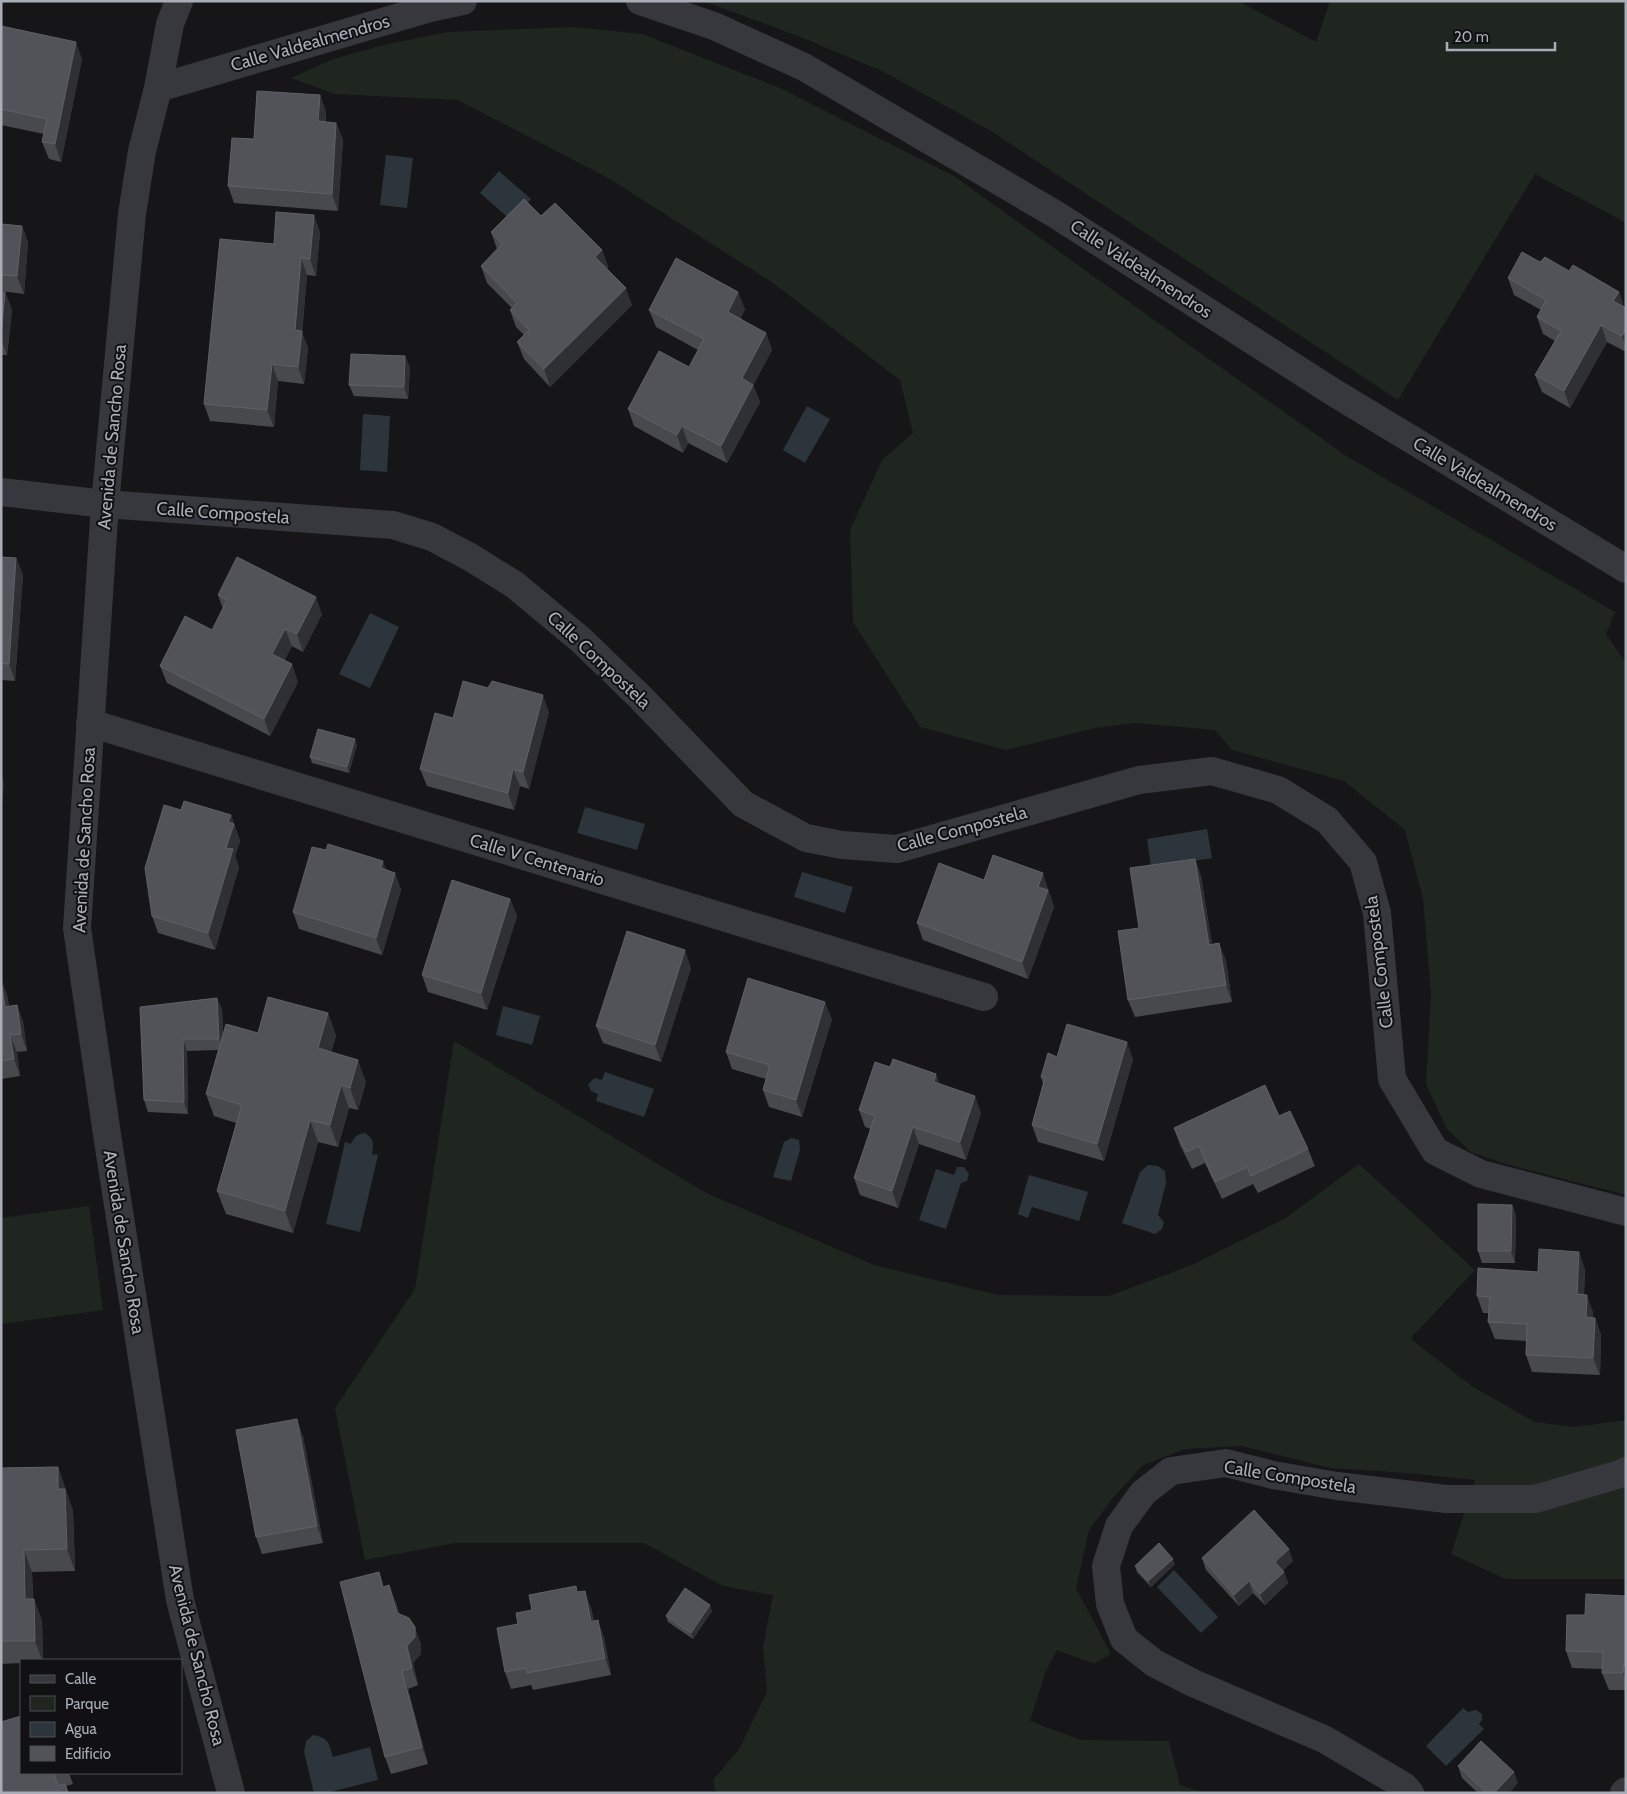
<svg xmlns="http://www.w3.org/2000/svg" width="1627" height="1794" font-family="Cabin,sans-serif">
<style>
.green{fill:#1e261f}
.water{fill:#2c353c}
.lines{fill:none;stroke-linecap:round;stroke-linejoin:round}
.minor{stroke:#37383d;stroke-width:28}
.wall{fill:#47494d}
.shaded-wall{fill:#2f3033}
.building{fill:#525359;stroke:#5f6168}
.labels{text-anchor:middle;stroke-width:4;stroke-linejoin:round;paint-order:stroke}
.street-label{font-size:18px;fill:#a8adb8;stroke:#111113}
</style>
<rect width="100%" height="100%" fill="#161618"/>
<path class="green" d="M703 1H1238L1316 42 1330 1H1626V223L1535 174 1398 400 991 131 882 71 798 36Z
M574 27 642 34 780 88 954 176 1196 350 1348 457 1615 612 1606 634 1626 663V1195L1506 1164 1471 1152 1447 1129 1426 1084 1431 995 1423 899 1405 830 1344 781 1232 750 1215 730 1135 723 1096 728 1006 750 920 727 853 622 850 530 882 460 913 433 900 380 773 283 610 179 458 100 335 94 291 78 333 59 388 44 448 32Z
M454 1041 706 1193 874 1265 998 1295 1109 1296 1192 1265 1284 1219 1359 1164 1475 1270 1411 1338 1417 1344 1473 1387 1535 1422 1575 1427 1626 1420V1579H1506L1451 1554 1475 1480 1407 1473 1331 1468 1241 1446 1185 1449 1142 1466 1112 1499 1089 1530 1076 1588 1111 1654 1094 1664 1057 1650 1046 1671 1030 1721 1081 1740 1169 1741 1180 1785 1205 1793H716L713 1780 739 1749 767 1692 763 1647 773 1595 723 1586 644 1543H456L365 1560 335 1408 415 1289Z
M89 1206 103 1310 1 1324V1218Z"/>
<path class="water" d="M386 155 413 158 407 208 380 205Z
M499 171 531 199 512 221 480 193Z
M807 406 830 419 805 463 783 450Z
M363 414 390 416 387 472 360 470Z
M370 613 399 627 370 688 339 674Z
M585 807 645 824 637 850 577 833Z
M1207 829 1212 858 1151 868 1147 839Z
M802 872 853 887 845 913 794 897Z
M503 1006 540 1016 532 1045 496 1035Z
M605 1072 654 1089 644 1117 596 1101 598 1094 591 1091 588 1084 595 1078 602 1080Z
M365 1133C374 1139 374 1144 372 1154L378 1155 360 1232 326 1224 345 1142 351 1144C354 1137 357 1134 365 1133Z
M791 1138 799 1140 800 1150 791 1181 773 1177 784 1142Z
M1148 1165 1158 1166 1165 1171 1166 1183 1158 1215 1164 1222 1162 1229 1155 1234 1122 1223 1140 1172Z
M957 1167H964L969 1174 967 1181 961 1183 946 1229 919 1220 936 1169 954 1175Z
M1029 1175 1088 1192 1079 1221 1032 1207 1028 1218 1018 1214Z
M1174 1570 1218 1617 1201 1633 1157 1587Z
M1463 1708 1468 1712 1476 1710 1482 1714V1720L1479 1724 1484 1729 1446 1766 1426 1746Z
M313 1735C329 1738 329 1743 333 1757L370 1747 378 1780 326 1793H314L304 1752 306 1741Z"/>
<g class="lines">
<path class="minor" d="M179 1 170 24 158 88 142 151 132 214 105 504 77 928 108 1141 180 1600 231 1793
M640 1 714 26 804 67 1055 214 1333 392 1626 569
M158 88 430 8 463 1
M1 492 105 504 393 525 432 537 470 557 515 585 581 640 641 698 743 804 806 838 842 845 897 849 1139 780 1212 771 1278 790 1327 820 1363 862 1377 913 1392 1079 1435 1151 1481 1174 1626 1212
M90 723 984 997
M1410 1793 1404 1786 1324 1739 1193 1683 1154 1663 1124 1639 1110 1604 1106 1566 1119 1526 1143 1493 1171 1471 1226 1463 1273 1475 1337 1486 1446 1499H1535L1620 1474 1626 1471
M1624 1793 1626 1791"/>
</g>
<path class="wall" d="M1 26 82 59 61 162 49 159 42 142 44 134 1 125Z
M320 95 326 112V122L336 123 343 140 338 211 234 203 228 186 254 139Z
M541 216 602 250 608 267 607 268 632 305 550 387 524 359 517 342 524 335 516 327 510 310 512 308 487 283 481 266 497 249 491 232Z
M1 224 22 226 28 243 24 294 1 291Z
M320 232 316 276 307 275 302 333 308 348 304 384 278 381 274 427 210 421 204 404 274 244Z
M1540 262 1569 271 1619 292 1624 308H1626V352L1607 342 1570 408 1542 392 1535 375 1555 341 1543 334 1537 317 1541 310 1514 295 1508 278Z
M1 292H5L12 310 7 355H1Z
M745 309 740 319 766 333 772 350 753 385 760 402 727 463 688 443 683 453 634 426 628 409 689 367 698 350 656 327 649 310Z
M405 356 410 368 408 399 354 396 349 385Z
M1 557 16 558 23 575 15 681 1 680Z
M218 595 322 614 303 652 292 646 284 661 298 682 270 736 167 683 160 666 212 630 223 609Z
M549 712 529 789 520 786 514 810 427 786 420 769 453 718Z
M357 745 349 773 312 763 310 757Z
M231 815 240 841 235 856 239 867 215 950 158 933 152 916Z
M1195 859 1201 876 1212 945 1219 943 1226 961 1232 1002 1135 1017 1128 1000 1139 928Z
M386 870 395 873 401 890 382 955 299 929 293 912Z
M984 880 1049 890V892L1054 907 1028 979 923 940 917 923Z
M510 899 517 916 487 1010 428 992 422 975Z
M691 968 661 1062 603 1043 596 1026Z
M1 979 7 995 9 1006 17 1005 23 1022 27 1051 17 1052 20 1076 1 1079Z
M217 998 222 1010 223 1035 258 1033 328 1013 336 1036 331 1052 366 1082 358 1110 349 1108 338 1147 318 1142 293 1233 226 1214 217 1191 236 1123 214 1116 206 1094 218 1050 187 1051 188 1114 148 1112 144 1100 140 1007Z
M832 1019 802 1117 769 1107 763 1090 766 1079 732 1069 726 1052Z
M1057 1057 1133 1059 1104 1161 1038 1142 1032 1125 1043 1084 1041 1077Z
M940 1084 981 1113 966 1160 919 1144 898 1208 860 1195 854 1178 871 1129 865 1127 859 1110Z
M1174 1128 1308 1149 1315 1166 1258 1193 1253 1184 1222 1199 1205 1163 1192 1169 1180 1145Z
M1512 1205 1516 1216 1515 1263H1482L1478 1251Z
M1585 1269 1584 1295 1593 1312V1318H1595L1601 1335 1600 1375 1532 1372 1526 1355V1341L1495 1339 1488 1322 1489 1313H1483L1477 1296 1538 1272Z
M303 1436 323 1543 262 1554 256 1537Z
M58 1467 73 1511 75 1571 32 1572 33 1599H34L42 1621 43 1660H21V1663L1 1664V1468Z
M1202 1558 1293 1561 1283 1570 1284 1572 1288 1583 1265 1605 1253 1593 1239 1606 1206 1570Z
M1175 1564 1151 1587 1137 1572 1135 1566Z
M384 1586 396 1602 399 1613 421 1644V1654L413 1663 418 1685 408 1689 428 1764 391 1774 385 1757Z
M578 1592 591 1608 594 1621 604 1637 611 1675 533 1690 531 1685 511 1689 505 1672 518 1624Z
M1626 1596V1690H1609L1602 1673V1669L1572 1668 1566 1651 1585 1615Z
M712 1611 693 1639 668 1622 666 1616Z
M1458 1766 1518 1783 1509 1793H1478L1462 1778Z
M21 1773H69L73 1784 66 1786 69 1793Z"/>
<path class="shaded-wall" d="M76 42 82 59 61 162 55 144Z
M320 95 326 112 325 138 318 121Z
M336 123 343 140 338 211 332 194Z
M314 215 320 232 316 276 310 259Z
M22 226 28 243 24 294 17 276Z
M602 250 608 267 601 274 595 257Z
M301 258 307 275 302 333 308 348 304 384 298 367 295 330Z
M626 288 632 305 550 387 544 369Z
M5 292 12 310 7 355 1 339Z
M738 292 745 309 734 329 728 312Z
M1619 292 1625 309 1613 301Z
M1601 325 1607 342 1570 408 1564 391Z
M1626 329V347L1622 336Z
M766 333 772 350 748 396 742 378Z
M405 356 410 368 408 399 404 387Z
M272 364 278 381 274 427 267 410Z
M753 385 760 402 727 463 721 446Z
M682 426 688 443 683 453 677 435Z
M16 558 23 575 15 681 9 664Z
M316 597 322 614 303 652 297 634Z
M285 629 292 646 279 671 272 654Z
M292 664 298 682 270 736 264 719Z
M543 695 549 712 529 789 523 772Z
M355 739 357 745 349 773 347 767Z
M513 769 520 786 514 810 508 793Z
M1 774 4 783 1 818Z
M231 815 240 841 235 856 239 867 215 950 208 933 226 848 228 822Z
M1195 859 1201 876 1215 962 1209 945Z
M383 861 389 878 381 868Z
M395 873 401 890 382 955 376 938Z
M1043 873 1054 907 1028 979 1022 962 1038 887Z
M510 899 517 916 487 1010 481 993Z
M1219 943 1226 961 1232 1002 1226 985Z
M685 950 691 968 661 1062 655 1045Z
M1 979 7 995 11 1024 5 1007Z
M217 998 222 1010 224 1050 219 1039Z
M825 1002 832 1019 802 1117 796 1100Z
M17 1005 23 1022 27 1051 21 1034Z
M328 1013 336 1036 326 1070 318 1048Z
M10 1035 17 1052 20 1076 14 1059Z
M183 1039 187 1051 188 1114 184 1102Z
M1127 1042 1133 1059 1104 1161 1097 1144Z
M358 1060 366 1082 358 1110 350 1088Z
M936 1074 943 1091 934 1082Z
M341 1085 349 1108 338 1147 330 1125Z
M975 1096 981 1113 966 1160 960 1142Z
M310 1120 318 1142 293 1233 285 1211Z
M913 1127 919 1144 898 1208 892 1191Z
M1512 1205 1516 1216 1515 1263 1511 1251Z
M1579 1252 1585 1269 1583 1311 1577 1294Z
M1587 1295 1593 1312 1592 1334 1586 1317Z
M1595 1318 1601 1335 1600 1375 1593 1358Z
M297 1419 303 1436 323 1543 317 1526Z
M58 1467 73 1511 75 1571 67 1549 58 1489Z
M1289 1549 1293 1561 1279 1573 1275 1562Z
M24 1550 32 1572 33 1621 25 1599Z
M1173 1559 1175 1564 1151 1587 1148 1581Z
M1284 1572 1288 1583 1265 1605 1260 1594Z
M1249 1581 1253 1593 1239 1606 1234 1595Z
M389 1585 396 1602 403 1630 397 1613Z
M585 1591 591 1608 597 1639 591 1622Z
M34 1599 42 1621 43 1660H42L35 1641Z
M710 1605 712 1611 693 1639 691 1633Z
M598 1620 604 1637 611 1675 605 1658Z
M415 1627 421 1644V1654L413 1663 418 1685 412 1668 407 1646Z
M1624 1664 1626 1670V1680L1623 1673Z
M402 1671 408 1689 428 1764 422 1747Z
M1514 1772 1518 1783 1509 1793H1494Z"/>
<path class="building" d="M1 26 76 42 55 144 42 142 47 119 1 109Z
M257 91 320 95 318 121 336 123 332 194 228 186 232 138 254 139Z
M524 199 541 216 555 203 602 250 595 257 626 288 544 369 517 342 529 330 510 310 517 303 481 266 502 244 491 232Z
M276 212 314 215 310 259 301 258 295 330 302 331 298 367 272 364 267 410 204 404 220 239 274 244Z
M1 224 22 226 17 276 1 275Z
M1522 252 1540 262 1545 257 1569 271 1573 265 1619 292 1613 301 1626 308V329L1622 336 1601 325 1564 391 1535 375 1561 331 1537 317 1546 300 1508 278Z
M676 258 738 292 728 312 766 333 742 378 753 385 721 446 682 426 677 435 628 409 659 351 689 367 704 339 649 310Z
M1 292H5L1 335Z
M351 354 405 356 404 387 349 385Z
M1 557 16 558 9 664 1 663Z
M237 557 316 597 297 634 285 629 272 654 292 664 264 719 160 666 185 616 212 630 227 600 218 595Z
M463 681 488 688 492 681 543 695 523 772 513 769 508 793 420 769 435 713 453 718Z
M318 729 355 739 347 767 310 757Z
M184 801 231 815 228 822 234 824 226 848 233 849 208 933 152 916 145 868 164 805 181 810Z
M328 844 383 861 381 868 395 873 376 938 293 912 312 847 326 850Z
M993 855 1043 873 1038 887 1048 890 1022 962 917 923 939 863 984 880Z
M1195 859 1209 945 1219 943 1226 985 1128 1000 1118 931 1139 928 1130 868Z
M452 880 510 899 481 993 422 975Z
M627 931 685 950 655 1045 596 1026Z
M748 978 825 1002 796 1100 763 1090 770 1065 726 1052Z
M1 979 5 1007 17 1005 21 1034 10 1035 14 1059 1 1061Z
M268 997 328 1013 318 1048 358 1060 350 1088 341 1085 330 1125 310 1120 285 1211 217 1191 242 1105 206 1094 226 1024 258 1033Z
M217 998 219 1039H183L184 1102 144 1100 140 1007Z
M1067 1024 1127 1042 1097 1144 1032 1125 1045 1078 1041 1077 1048 1053 1057 1057Z
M893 1059 936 1074 934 1082 975 1096 960 1142 913 1127 892 1191 854 1178 875 1116 859 1110 875 1062 890 1067Z
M1265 1085 1279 1116 1290 1111 1308 1149 1251 1176 1247 1167 1215 1182 1199 1146 1186 1152 1174 1128Z
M1478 1204 1512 1205 1511 1251H1478Z
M1539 1249 1579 1252 1577 1294 1587 1295 1586 1317 1595 1318 1593 1358 1526 1355 1527 1324 1488 1322 1490 1297 1477 1296 1478 1268 1538 1272Z
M297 1419 317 1526 256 1537 236 1430Z
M58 1467V1489H65L67 1549 24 1550 25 1599H34L35 1641H1V1468Z
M1254 1510 1289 1549 1275 1562 1284 1572 1260 1594 1249 1581 1234 1595 1202 1558Z
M1159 1543 1173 1559 1148 1581 1135 1566Z
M379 1572 383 1587 389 1585 397 1613 409 1618 415 1627V1637L407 1646 412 1668 402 1671 422 1747 385 1757 340 1582Z
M576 1586 577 1592 585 1591 591 1622 598 1620 605 1658 527 1673 526 1668 505 1672 497 1628 518 1624 516 1613 532 1610 529 1595Z
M685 1588 710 1605 691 1633 666 1616Z
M1586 1594 1626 1596V1664H1624L1623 1673H1602L1603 1652 1566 1651 1567 1615H1585Z
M21 1716V1773H54L58 1786 65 1784 68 1793H1V1722Z
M1481 1741 1514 1772 1494 1793H1487L1458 1766Z"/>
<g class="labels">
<g class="street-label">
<text transform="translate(310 43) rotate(-16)" y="6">Calle Valdealmendros</text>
<text transform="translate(1141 269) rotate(33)" y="6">Calle Valdealmendros</text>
<text transform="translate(112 437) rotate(-85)" y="6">Avenida de Sancho Rosa</text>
<text transform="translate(1485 484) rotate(31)" y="6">Calle Valdealmendros</text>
<text transform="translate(223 513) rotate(4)" y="6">Calle Compostela</text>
<text transform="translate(599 660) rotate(43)" y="6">Calle Compostela</text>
<text transform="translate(962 829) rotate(-15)" y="6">Calle Compostela</text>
<text transform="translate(84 840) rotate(-87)" y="6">Avenida de Sancho Rosa</text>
<text transform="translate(537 860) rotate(17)" y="6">Calle V Centenario</text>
<text transform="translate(1379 962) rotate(-97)" y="6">Calle Compostela</text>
<text transform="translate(124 1242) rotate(81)" y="6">Avenida de Sancho Rosa</text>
<text transform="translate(1290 1477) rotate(9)" y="6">Calle Compostela</text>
<text transform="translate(197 1655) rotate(76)" y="6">Avenida de Sancho Rosa</text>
</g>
</g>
<rect width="1627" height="1794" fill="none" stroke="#a8adb8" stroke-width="5"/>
<rect x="20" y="1659" width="162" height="115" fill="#111113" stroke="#4d4f55"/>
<rect x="30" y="1675" width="25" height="8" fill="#37383d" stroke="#4d4f55"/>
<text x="65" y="1684" font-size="15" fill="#a8adb8">Calle</text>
<rect x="30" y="1696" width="25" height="15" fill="#1e261f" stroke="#4d4f55"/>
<text x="65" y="1709" font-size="15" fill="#a8adb8">Parque</text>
<rect x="30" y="1722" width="25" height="15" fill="#2c353c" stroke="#4d4f55"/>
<text x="65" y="1734" font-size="15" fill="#a8adb8">Agua</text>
<rect x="30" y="1746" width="25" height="15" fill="#525359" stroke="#4d4f55"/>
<text x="65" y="1759" font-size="15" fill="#a8adb8">Edificio</text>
<path d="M1447 42v8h108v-8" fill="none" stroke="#a8adb8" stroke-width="2.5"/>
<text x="1454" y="42" font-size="15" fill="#a8adb8" stroke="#111113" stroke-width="4" paint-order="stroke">20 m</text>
</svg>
